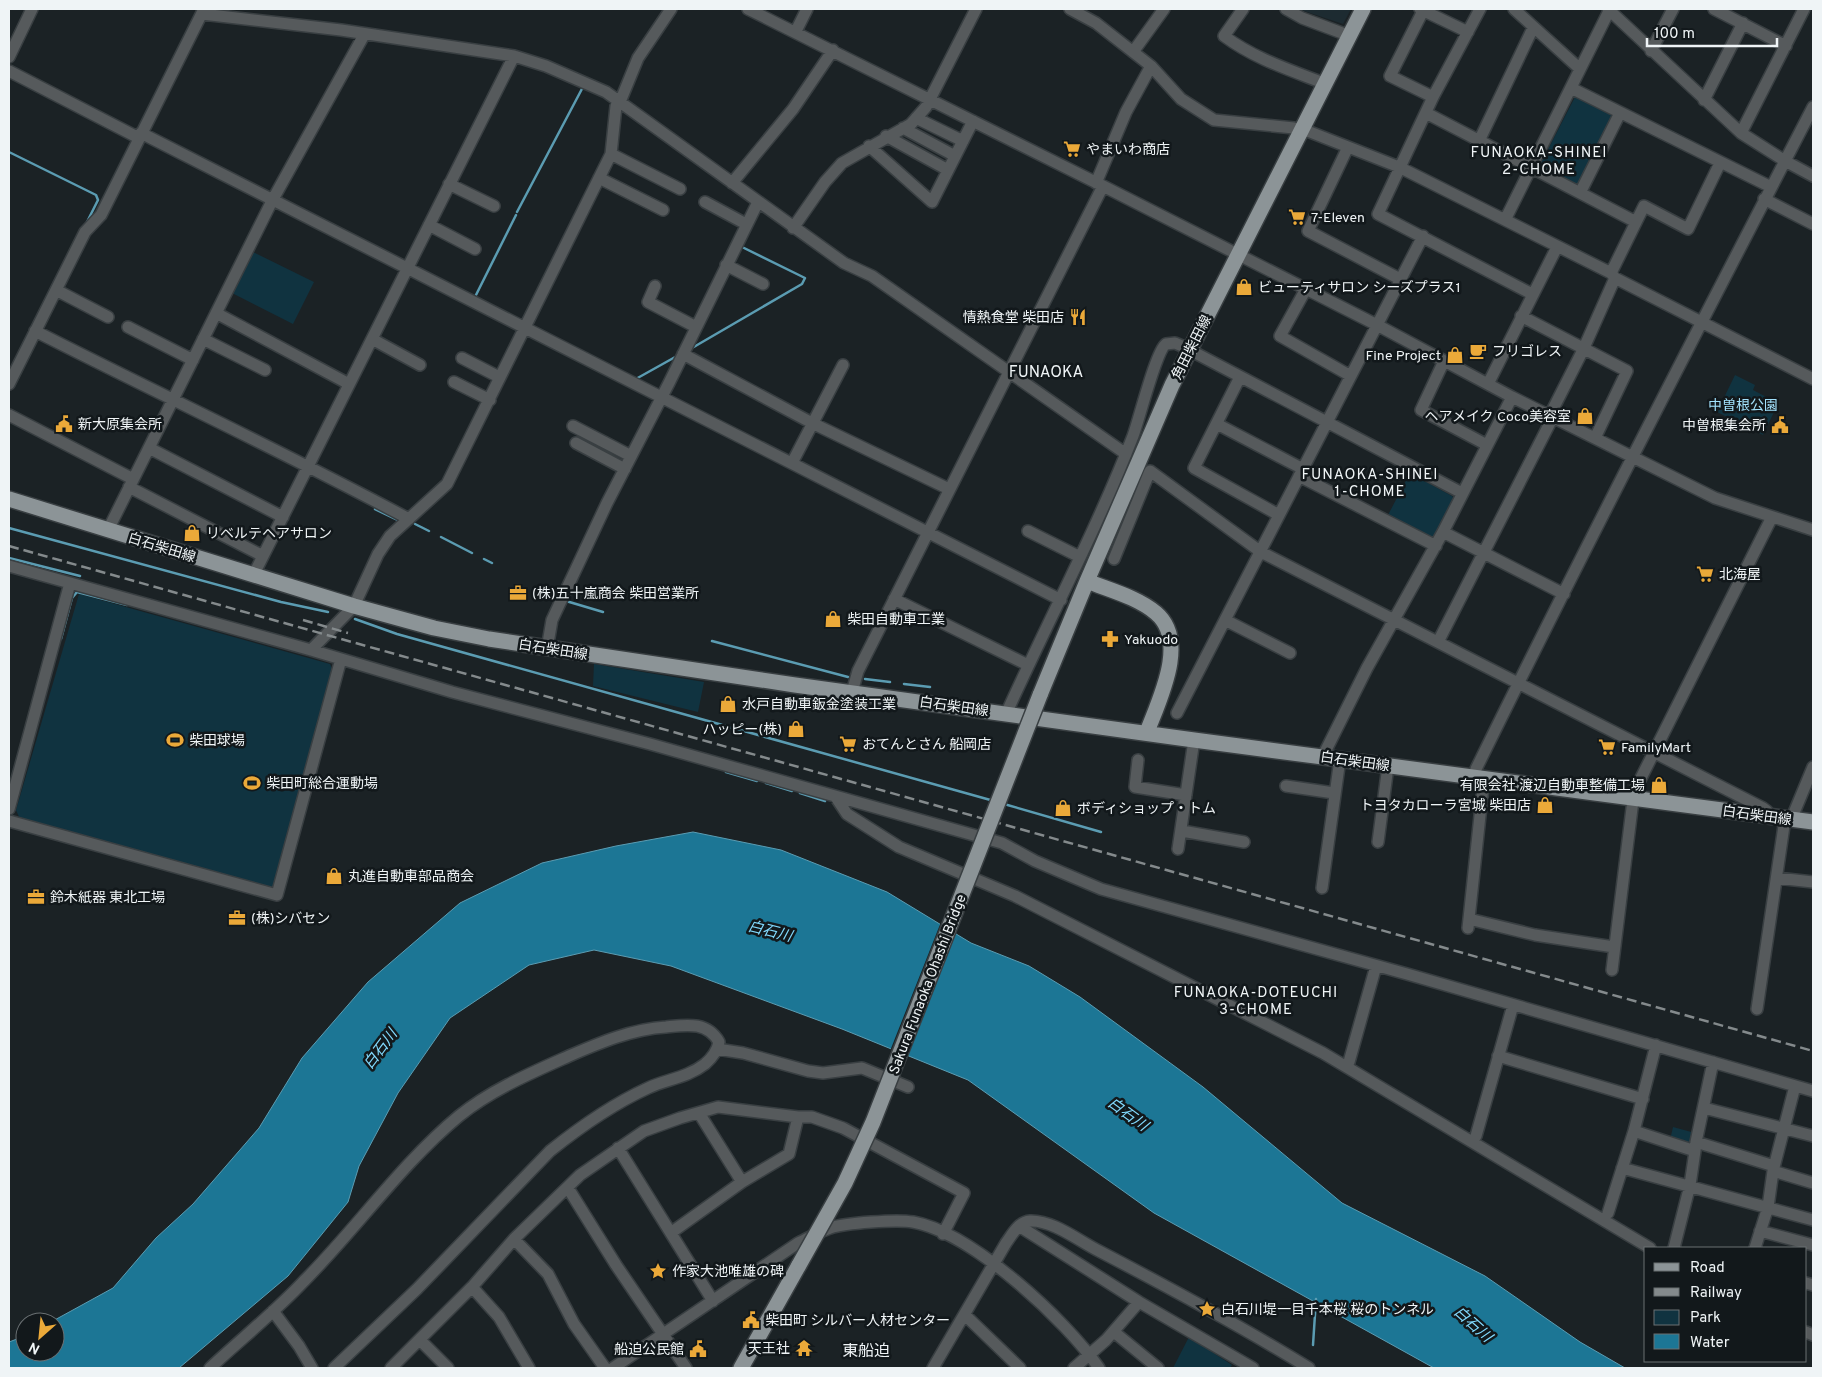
<svg xmlns="http://www.w3.org/2000/svg" width="1822" height="1377" font-family="Overpass,'Noto Sans JP',sans-serif">
<style>
.built{fill:#1d2b31}
.green{fill:#103340}
.water{fill:#1c7695;stroke:#5b9cb2}
.pier{fill:#1b2225}
.lines{fill:none;stroke-linecap:round;stroke-linejoin:round}
.stream{stroke:#5b9cb2;stroke-width:2.5}
.minor-casing{stroke:#393f42;stroke-width:14}
.major-casing{stroke:#393f42;stroke-width:18}
.minor{stroke:#565a5c;stroke-width:11}
.major{stroke:#8c9497;stroke-width:15}
.rail{stroke:#848a8c;stroke-width:2.5;stroke-dasharray:10 5;stroke-linecap:butt}
.major-bridge-casing{stroke:#393f42;stroke-width:18;stroke-linecap:butt}
.major-bridge{stroke:#8c9497;stroke-width:15}
.labels{text-anchor:middle;stroke-width:5;stroke-linejoin:round;paint-order:stroke}
.poi-label{font-size:14px;fill:#eff4f6;stroke:#12181b;text-anchor:start}
.street-label{font-size:14px;fill:#eff4f6;stroke:#12181b}
.park-label{font-size:14px;fill:#a2e1fc;stroke:#12181b}
.neighbourhood-label{font-size:15px;letter-spacing:1px;fill:#eff4f6;stroke:#12181b}
.water-label{font-size:15px;font-style:italic;fill:#81d9fd;stroke:#12181b}
.quarter-label{font-size:16px;fill:#eff4f6;stroke:#12181b}
</style>
<rect width="100%" height="100%" fill="#1b2225"/>
<path class="built" d="M1298 9H1351L1343 24Z"/>
<path class="green" d="M1575 97 1615 117 1579 185 1543 167 1541 163Z
M253 252 314 282 293 324 232 293Z
M1735 375 1755 385 1753 390 1774 401 1772 406 1776 408 1763 435 1717 412Z
M1410 473 1452 496 1455 500 1436 536 1429 537 1388 515Z
M79 594 330 664 333 671 274 891 20 819 16 810Z
M594 664 704 682 698 712 593 686Z
M1673 1127 1695 1133 1692 1145 1670 1140Z
M1189 1337 1232 1365 1230 1368H1173Z"/>
<path class="water" d="M693 832 781 850 887 892 971 943 1029 966 1080 997 1203 1087 1342 1203 1485 1276 1580 1342 1625 1368H1434L1154 1213 968 1080 842 1029 671 966 594 950 529 965 450 1018 398 1093 359 1166 348 1202 288 1276 179 1368H9V1342L25 1336V1352H55V1322H51L113 1288 156 1238 193 1204 259 1128 302 1058 368 982 460 903 542 863 616 846Z"/>
<path class="pier" d="M941 922 956 931 906 1058 890 1051Z"/>
<g class="lines">
<path class="stream" d="M9 152 96 195 98 200 86 224
M517 212 584 85
M476 295 516 215
M692 348 802 284 805 278 740 246
M634 380 677 356
M375 509 398 520
M415 524 429 531
M9 528 281 602 328 612
M441 537 472 553
M9 558 80 576
M484 559 492 563
M566 601 603 612
M355 619 397 634 994 801
M61 639 72 598 77 592 127 605
M712 641 848 677
M865 679 890 682
M904 684 930 687
M726 772 757 781
M766 783 792 791
M800 793 825 801
M1004 804 1101 832
M1313 1345 1316 1299"/>
<g class="minor-casing">
<path id="minor" d="M748 9 1103 186 1377 325 1512 397 1715 498 1813 530
M1070 9 1096 23 1151 66 1181 99 1214 120 1294 128 1310 132 1399 167 1611 273 1615 278 1813 379
M1243 9 1224 36C1255 59 1290 70 1326 84
M1286 9 1302 18 1350 36
M1420 9 1468 32
M1424 9 1390 76 1433 97
M1480 9 1433 97 1378 214 1532 294
M1514 9 1580 69
M1608 9 1741 133 1785 161 1813 176
M1714 9 1786 46
M202 14 341 30 514 56 546 66 606 92 844 263 872 276 1126 454
M796 31 807 9
M1651 51 1673 9
M1133 52 1164 9
M9 57 32 9
M9 71 139 138
M1571 88 1771 187
M1704 100 1743 23
M1426 113 1636 222
M916 118 963 141
M903 128 955 156
M141 133 1061 600
M1741 133 1804 9
M886 136 948 170
M1479 141 1533 28
M869 146 932 202 973 121
M1348 147 1308 231 1400 279
M611 154 680 189
M599 178 663 210
M732 183 793 109 833 50
M1096 183 1126 112 1151 66
M449 184 494 206
M1580 193 1620 113
M1764 199 1813 224
M705 202 746 224
M1505 220 1609 11
M429 225 475 249
M793 228 825 182 842 163 911 124 926 107 976 9
M726 265 763 284
M1611 273 1644 206 1688 229 1720 163
M655 286 648 302 696 327
M1306 289 1280 336 1349 375
M56 290 108 317
M216 313 349 384
M1521 316 1627 371 1595 438
M128 327 193 360
M35 331C159 394 286 453 409 519
M203 339 265 370
M372 339 420 365
M683 354 812 423 949 489
M462 358 499 377
M1444 361 1421 410 1487 445
M1240 377 1194 468 1279 515
M454 382 490 400
M9 384 85 232 101 215 204 9
M1488 384 1557 247
M9 415 133 479
M1550 415 1583 350 1615 278
M1217 424 1303 469
M573 426 631 456
M576 443 625 469
M149 448 283 517
M792 463 843 365
M1299 476 1436 546
M129 487 263 556
M108 530 272 201 364 35
M1028 531 1080 557
M1443 532 1564 594
M1114 559 1150 471 1261 552 1763 808 1767 811 1769 817
M9 566 311 650 452 692 650 744 1002 843 1035 861 1101 889 1407 974 1813 1091
M253 576 514 56
M894 599 1028 665
M1225 620 1290 653
M1438 642 1553 417
M547 649 552 620 607 503 669 383 758 202
M311 650 354 606 378 554 390 536 447 484 611 154 616 106 620 102 638 58 671 9
M852 692 858 671 1103 186
M1177 713 1423 236
M1006 714C1048 621 1096 531 1133 436 1139 420 1156 351 1166 344L1175 343 1182 346 1462 493
M1323 756 1367 668 1443 532 1512 397
M1138 760 1135 787 1186 795
M1474 777 1476 769C1585 547 1699 327 1813 107
M1286 786 1334 793
M837 799 847 814 899 847 1015 896 1323 1053 1650 1248
M9 809 70 583
M1791 820 1813 767
M9 821 277 895 341 659
M1182 831 1244 842
M1378 842 1388 766
M1178 849 1194 740
M1777 878 1813 882
M1322 888 1340 759
M1469 919 1535 935 1614 947
M1468 928 1484 778
M1612 970 1634 792 1772 517
M1757 1009 1785 819
M1656 1045 1634 1131 1695 1151 1696 1142 1774 1166
M717 1049 743 1053 808 1071 823 1073 862 1068 908 1087
M1498 1056 1643 1099
M1349 1062 1376 966
M1704 1108 1813 1136
M699 1113 742 1182
M1476 1136 1513 1005
M1696 1142 1713 1062
M618 1148 713 1301
M1622 1168 1813 1220
M1773 1171 1813 1183
M568 1188 616 1265 686 1368
M1608 1213 1634 1131
M1019 1226 1139 1302 1253 1368
M1760 1231 1813 1245
M672 1232 742 1182 789 1154 798 1117
M514 1239 548 1274 574 1324 605 1368
M1674 1248 1690 1185 1695 1151
M1755 1248 1768 1207 1773 1171 1795 1086
M1806 1283 1813 1285
M472 1287 499 1317 529 1368
M273 1311 299 1346 312 1368
M965 1315 1020 1368
M1114 1332 1158 1368
M1806 1332 1813 1335
M420 1340 448 1368
M210 1368C241 1339 275 1312 304 1281 357 1228 401 1164 459 1116 491 1090 531 1073 569 1056 599 1043 632 1029 666 1027 686 1025 707 1021 719 1042 717 1052 712 1058 705 1064 687 1078 667 1079 648 1088 613 1104 580 1127 550 1151L417 1289 334 1368
M391 1368 472 1287 514 1239 580 1175 644 1131 680 1118 718 1107 798 1117H812L843 1128 964 1193 943 1234
M613 1368 798 1243C809 1238 819 1232 830 1228 845 1223 897 1219 913 1222 971 1232 1066 1320 1099 1368
M933 1368 1006 1243C1012 1235 1018 1222 1030 1221 1053 1220 1079 1241 1099 1251 1170 1288 1241 1326 1309 1368
M1074 1368 1106 1340 1139 1302"/>
</g>
<g class="major-casing">
<path id="major" d="M9 499 354 606 434 628 489 639 795 685 1194 740 1813 822
M1087 581C1109 590 1137 597 1156 613 1189 641 1159 700 1147 732
M1040 695 1087 581 1172 385 1363 9
M741 1368 799 1265"/>
</g>
<use href="#minor" class="minor"/>
<use href="#major" class="major"/>
<path class="rail" d="M9 546 1813 1051
M303 620 348 633"/>
<g class="major-bridge-casing">
<path id="major-bridge" d="M799 1265 845 1183 873 1122 1040 695"/>
</g>
<use href="#major-bridge" class="major-bridge"/>
</g>
<defs>
<g id="supermarket-bare" transform="scale(1.35)"><path d="M-6-5.5h2.5l.6 2H6L4.5 2H-2.5L-4.4-4H-6ZM-1.5 3.2a1.3 1.3 0 1 0 .1 0ZM3 3.2a1.3 1.3 0 1 0 .1 0Z" fill="#eba939" stroke="#12181b" stroke-width="2.5" paint-order="stroke"/></g>
<g id="shop-bare" transform="scale(1.35)"><path d="M-5-2.5h2.3a2.7 3.5 0 0 1 5.4 0H5L5.5 6h-11ZM-1.5-2.5h3a1.5 2.3 0 0 0-3 0Z" fill="#eba939" stroke="#12181b" stroke-width="2.5" paint-order="stroke"/></g>
<g id="restaurant-bare" transform="scale(1.35)"><path d="M-5-6h1v4h1v-4h1v4h1v-4h1v5L-1.5 .5V6h-2V.5L-5-1ZM5-6V6H3V1.5H1.5Q1.5-4 5-6Z" fill="#eba939" stroke="#12181b" stroke-width="2.5" paint-order="stroke"/></g>
<g id="cafe-bare" transform="scale(1.35)"><path d="M-5.5-4.5H6V0H3Q3 3.5 0 3.5H-2.5Q-5.5 3.5-5.5 0ZM3-3.2v2h1.7v-2ZM-6 4.5H4V6H-6Z" fill="#eba939" stroke="#12181b" stroke-width="2.5" paint-order="stroke"/></g>
<g id="civic-bare" transform="scale(1.35)"><path d="M-.6-6.5H3V-4.5H.6V-3L4-1V1h2V6H-6V1h2V-1L-.6-3ZM-1.2 2.5V6h2.4V2.5Z" fill="#eba939" stroke="#12181b" stroke-width="2.5" paint-order="stroke"/></g>
<g id="office-bare" transform="scale(1.35)"><path d="M-6-3h4V-5.5h4V-3h4V5H-6ZM-1-4.5V-3h2v-1.5ZM-6 0V1H6V0Z" fill="#eba939" stroke="#12181b" stroke-width="2.5" paint-order="stroke"/></g>
<g id="pharmacy-bare" transform="scale(1.35)"><path d="M-2-6h4v4h4v4h-4v4h-4v-4h-4v-4h4Z" fill="#eba939" stroke="#12181b" stroke-width="2.5" paint-order="stroke"/></g>
<g id="stadium-bare" transform="scale(1.35)"><path d="M0-5a6.5 5 0 1 0 0 10a6.5 5 0 1 0 0-10ZM-3.5-1.8h7v3.6h-7Z" fill="#eba939" stroke="#12181b" stroke-width="2.5" paint-order="stroke"/></g>
<g id="sight-bare" transform="scale(1.35)"><path d="M0-6L1.8-2.2L6-1.7L2.9 1.2L3.7 5.4L0 3.3L-3.7 5.4L-2.9 1.2L-6-1.7L-1.8-2.2Z" fill="#eba939" stroke="#12181b" stroke-width="2.5" paint-order="stroke"/></g>
<g id="temple-bare" transform="scale(1.35)"><path d="M0-6L5-2H3V0L6.5 2.5H4V6H1.5V3h-3V6H-4V2.5H-6.5L-3 0V-2H-5Z" fill="#eba939" stroke="#12181b" stroke-width="2.5" paint-order="stroke"/></g>
</defs>
<g fill-rule="evenodd">
<use href="#supermarket-bare" x="1072" y="149"/>
<use href="#supermarket-bare" x="1297" y="217"/>
<use href="#shop-bare" x="1244" y="287"/>
<use href="#restaurant-bare" x="1078" y="317"/>
<use href="#cafe-bare" x="1478" y="351"/>
<use href="#shop-bare" x="1455" y="355"/>
<use href="#shop-bare" x="1585" y="416"/>
<use href="#civic-bare" x="64" y="424"/>
<use href="#civic-bare" x="1780" y="425"/>
<use href="#shop-bare" x="192" y="533"/>
<use href="#supermarket-bare" x="1705" y="574"/>
<use href="#office-bare" x="518" y="593"/>
<use href="#shop-bare" x="833" y="619"/>
<use href="#pharmacy-bare" x="1110" y="639"/>
<use href="#shop-bare" x="728" y="704"/>
<use href="#shop-bare" x="796" y="729"/>
<use href="#stadium-bare" x="175" y="740"/>
<use href="#supermarket-bare" x="848" y="744"/>
<use href="#supermarket-bare" x="1607" y="747"/>
<use href="#stadium-bare" x="252" y="783"/>
<use href="#shop-bare" x="1659" y="785"/>
<use href="#shop-bare" x="1545" y="805"/>
<use href="#shop-bare" x="1063" y="808"/>
<use href="#shop-bare" x="334" y="876"/>
<use href="#office-bare" x="36" y="897"/>
<use href="#office-bare" x="237" y="918"/>
<use href="#sight-bare" x="658" y="1271"/>
<use href="#sight-bare" x="1207" y="1309"/>
<use href="#civic-bare" x="751" y="1320"/>
<use href="#temple-bare" x="804" y="1348"/>
<use href="#civic-bare" x="698" y="1349"/>
</g>
<g class="labels">
<g class="poi-label">
<text x="1086" y="154">やまいわ商店</text>
<text x="1311" y="222">7-Eleven</text>
<text x="1258" y="292">ビューティサロン シーズプラス1</text>
<text x="1064" y="322" text-anchor="end">情熱食堂 柴田店</text>
<text x="1492" y="356">フリゴレス</text>
<text x="1441" y="360" text-anchor="end">Fine Project</text>
<text x="1571" y="421" text-anchor="end">ヘアメイク Coco美容室</text>
<text x="78" y="429">新大原集会所</text>
<text x="1766" y="430" text-anchor="end">中曽根集会所</text>
<text x="206" y="538">リベルテヘアサロン</text>
<text x="1719" y="579">北海屋</text>
<text x="532" y="598">(株)五十嵐商会 柴田営業所</text>
<text x="847" y="624">柴田自動車工業</text>
<text x="1124" y="644">Yakuodo</text>
<text x="742" y="709">水戸自動車鈑金塗装工業</text>
<text x="782" y="734" text-anchor="end">ハッピー(株)</text>
<text x="189" y="745">柴田球場</text>
<text x="862" y="749">おてんとさん 船岡店</text>
<text x="1621" y="752">FamilyMart</text>
<text x="266" y="788">柴田町総合運動場</text>
<text x="1645" y="790" text-anchor="end">有限会社 渡辺自動車整備工場</text>
<text x="1531" y="810" text-anchor="end">トヨタカローラ宮城 柴田店</text>
<text x="1077" y="813">ボディショップ・トム</text>
<text x="348" y="881">丸進自動車部品商会</text>
<text x="50" y="902">鈴木紙器 東北工場</text>
<text x="251" y="923">(株)シバセン</text>
<text x="672" y="1276">作家大池唯雄の碑</text>
<text x="1221" y="1314">白石川堤一目千本桜 桜のトンネル</text>
<text x="765" y="1325">柴田町 シルバー人材センター</text>
<text x="790" y="1353" text-anchor="end">天王社</text>
<text x="684" y="1354" text-anchor="end">船迫公民館</text>
</g>
<g class="street-label">
<text transform="translate(1191 347) rotate(-63)" y="5">角田柴田線</text>
<text transform="translate(162 547) rotate(17)" y="5">白石柴田線</text>
<text transform="translate(553 649) rotate(9)" y="5">白石柴田線</text>
<text transform="translate(954 706) rotate(8)" y="5">白石柴田線</text>
<text transform="translate(1355 761) rotate(8)" y="5">白石柴田線</text>
<text transform="translate(1757 815) rotate(8)" y="5">白石柴田線</text>
<text transform="translate(927 984) rotate(-69)" y="5">Sakura Funaoka Ohashi Bridge</text>
</g>
<g class="park-label">
<text x="1743" y="410">中曽根公園</text>
</g>
<g class="neighbourhood-label">
<text x="1539" y="157">FUNAOKA-SHINEI<tspan x="1539" dy="17">2-CHOME</tspan></text>
<text x="1370" y="479">FUNAOKA-SHINEI<tspan x="1370" dy="17">1-CHOME</tspan></text>
<text x="1256" y="997">FUNAOKA-DOTEUCHI<tspan x="1256" dy="17">3-CHOME</tspan></text>
</g>
<g class="water-label">
<text transform="translate(770 931) rotate(14)" y="5">白石川</text>
<text transform="translate(380 1049) rotate(-53)" y="5">白石川</text>
<text transform="translate(1128 1114) rotate(36)" y="5">白石川</text>
<text transform="translate(1473 1324) rotate(42)" y="5">白石川</text>
</g>
<g class="quarter-label">
<text x="1046" y="377">FUNAOKA</text>
<text x="866" y="1356">東船迫</text>
</g>
</g>
<rect width="1822" height="1377" fill="none" stroke="#eff4f6" stroke-width="20"/>
<rect x="1644" y="1247" width="162" height="115" fill="#12181b" stroke="#6a7073"/>
<rect x="1654" y="1263" width="25" height="8" fill="#8c9497" stroke="#6a7073"/>
<text x="1690" y="1272" font-size="15" fill="#eff4f6">Road</text>
<rect x="1654" y="1288" width="25" height="8" fill="#848a8c" stroke="#6a7073"/>
<text x="1690" y="1297" font-size="15" fill="#eff4f6">Railway</text>
<rect x="1654" y="1310" width="25" height="15" fill="#103340" stroke="#6a7073"/>
<text x="1690" y="1322" font-size="15" fill="#eff4f6">Park</text>
<rect x="1654" y="1334" width="25" height="15" fill="#1c7695" stroke="#6a7073"/>
<text x="1690" y="1347" font-size="15" fill="#eff4f6">Water</text>
<g transform="translate(40 1337) rotate(207)"><circle r="24" fill="#12181b" stroke="#6a7073"/>
<path d="M0-4L9 19L0 12L-9 19Z" fill="#eba939"/>
<text y="-8" font-size="14" font-weight="bold" text-anchor="middle" fill="#eff4f6">N</text>
</g>
<path d="M1647 38v8h130v-8" fill="none" stroke="#eff4f6" stroke-width="2.5"/>
<text x="1654" y="38" font-size="15" fill="#eff4f6" stroke="#12181b" stroke-width="4" paint-order="stroke">100 m</text>
</svg>
